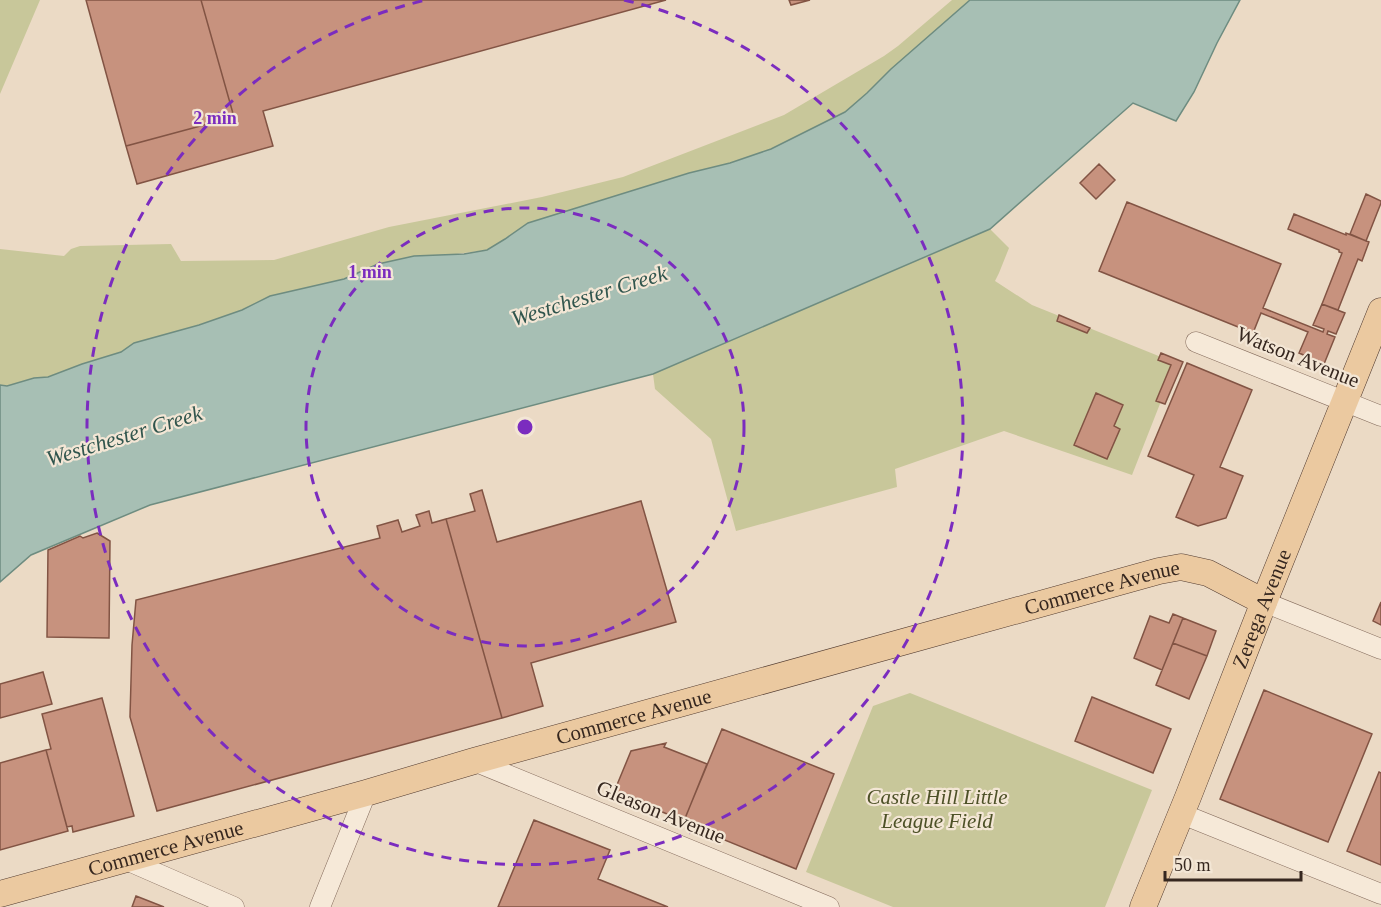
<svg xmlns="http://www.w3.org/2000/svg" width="1381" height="907" font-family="'Times New Roman',serif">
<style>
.green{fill:#c8c79a}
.water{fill:#a7bfb4;stroke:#6e8c80;stroke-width:1.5}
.building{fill:#c7927e;stroke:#825444;stroke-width:1.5}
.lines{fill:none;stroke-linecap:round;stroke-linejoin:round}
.minor-casing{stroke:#856c5d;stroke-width:21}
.major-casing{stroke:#533c31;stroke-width:27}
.minor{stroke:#f6e9d8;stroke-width:20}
.major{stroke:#ebc9a0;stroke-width:26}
.ring{fill:none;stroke:#7b2cbf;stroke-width:3;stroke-dasharray:10 8}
.labels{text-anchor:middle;stroke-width:4.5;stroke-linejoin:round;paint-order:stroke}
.street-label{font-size:21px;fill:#36271f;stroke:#f3e6d5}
.park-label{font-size:21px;font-style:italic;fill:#4d5127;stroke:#f3e6d5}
.water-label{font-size:22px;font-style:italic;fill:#30554d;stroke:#f3e6d5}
.centre{fill:#7b2cbf;stroke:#f3e6d5;stroke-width:3}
.ring-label{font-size:18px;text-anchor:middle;font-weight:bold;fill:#7b2cbf;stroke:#f3e6d5;stroke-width:4.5;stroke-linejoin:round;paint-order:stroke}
</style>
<rect width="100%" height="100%" fill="#ebdac5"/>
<path class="green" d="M0 0H40L0 94Z
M952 0H970L891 69 867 93 845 112 771 149 730 163 689 173 528 223 505 239 487 250 378 264 344 279 270 296 242 310 199 325 135 343 121 352 82 364 48 377 34 378 7 386 0 385V249L64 256 71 249 80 246 171 244 181 261 274 260 389 227 542 197 623 177 784 115 884 56 898 46Z
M990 229 1009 248 999 273 995 281 1032 305 1176 363 1132 475 1004 431 895 469 897 487 736 531 711 439 655 389 653 374Z
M910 693 1152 790 1105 907H893L806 872 873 706Z"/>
<path class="water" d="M970 0H1240L1217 43 1194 92 1176 121 1133 103 990 229 653 374 150 505 31 555 0 582V385L7 386 34 378 48 377 82 364 121 352 134 343 199 325 242 310 270 296 344 279 378 264 414 256 464 254 487 250 505 239 528 223 689 173 730 163 771 149 845 112 867 93 891 69Z"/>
<path class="building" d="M86 0H201L234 117 126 146Z
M201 0H666L263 111 273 146 137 184 126 146 234 117Z
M789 0H810L791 5Z
M1099 164 1115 180 1096 199 1080 183Z
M1366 194 1381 201V203L1366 241 1350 234Z
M1127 202 1281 264 1263 308 1323 332 1324 329 1313 325 1322 304 1345 313 1336 334 1328 331 1327 334 1335 337 1324 364 1299 353 1308 332 1261 313 1253 333 1099 271Z
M1294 214 1346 235V233L1369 242 1362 261 1358 259 1338 310 1322 304 1342 253 1339 252V250L1288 229Z
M1059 315 1090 328 1087 333 1057 321Z
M1161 353 1183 362 1165 404 1156 401 1171 365 1158 360Z
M1187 363 1252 390 1220 467 1243 476 1226 518 1198 526 1176 517 1194 475 1148 456Z
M1096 393 1123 405 1114 426 1120 429 1107 459 1074 445Z
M482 490 497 542 641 501 676 622 531 663 543 706 502 718 446 519 475 511 470 494Z
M429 511 432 523 446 519 502 718 157 811 130 717 132 645 136 600 380 538 377 526 398 520 402 532 420 526 416 515Z
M97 533 110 541 109 638 47 637 48 550 80 536 83 538Z
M1381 602V625L1373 621Z
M1173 614 1183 618 1162 670 1134 658 1150 616 1169 623Z
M1183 618 1216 631 1207 656 1173 643Z
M1173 643 1207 656 1189 699 1156 685Z
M43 672 52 704 0 718V684Z
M1264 690 1372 734 1328 842 1220 799Z
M1092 697 1171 729 1153 773 1075 741Z
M102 698 134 816 73 832 72 826 67 827 46 750 51 749 42 714Z
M722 729 834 774 796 869 683 823Z
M666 743 664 747 707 764 684 821 614 792 631 751Z
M46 750 68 831 0 850V763Z
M1379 772 1381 773V865L1347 851Z
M534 820 610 850 598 879 668 907H498Z
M136 896 164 907H132Z"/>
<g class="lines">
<g class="minor-casing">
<path id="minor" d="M1196 342 1381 416
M1264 602 1381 649
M474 761 829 907
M1182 814 1381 894
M124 859 234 907
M320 907 366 793"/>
</g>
<g class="major-casing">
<g id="major">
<path id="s1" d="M0 894 366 793 474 761 1159 571 1181 567 1208 573 1264 602"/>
<path id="s2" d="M1143 907 1188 797 1264 602 1381 311"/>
</g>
</g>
<use href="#minor" class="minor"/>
<use href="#major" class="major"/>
</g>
<g class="ring">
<circle cx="525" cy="427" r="219"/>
<path d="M624 0A438 438 0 1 1 426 0"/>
</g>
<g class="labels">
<g class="street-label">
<text transform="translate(1298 357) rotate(22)" y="7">Watson Avenue</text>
<text dy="7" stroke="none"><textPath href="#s1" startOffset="1144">Commerce Avenue</textPath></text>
<text dy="7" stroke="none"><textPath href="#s2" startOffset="321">Zerega Avenue</textPath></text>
<text dy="7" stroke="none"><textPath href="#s1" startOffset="658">Commerce Avenue</textPath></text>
<text transform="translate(661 812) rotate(22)" y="7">Gleason Avenue</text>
<text dy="7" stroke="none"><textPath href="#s1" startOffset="172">Commerce Avenue</textPath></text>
</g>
<g class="park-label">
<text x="937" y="804">Castle Hill Little<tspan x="937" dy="24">League Field</tspan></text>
</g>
<g class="water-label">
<text transform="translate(589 295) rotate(-17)" y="8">Westchester Creek</text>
<text transform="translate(124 435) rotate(-17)" y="8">Westchester Creek</text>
</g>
</g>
<circle cx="525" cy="427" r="9" class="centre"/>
<g class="ring-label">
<text x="215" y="124">2 min</text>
<text x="370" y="278">1 min</text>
</g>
<path d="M1165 871v9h136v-9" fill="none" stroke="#36271f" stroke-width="3"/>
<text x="1174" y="871" font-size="18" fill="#36271f" stroke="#f3e6d5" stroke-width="4.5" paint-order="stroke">50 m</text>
</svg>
